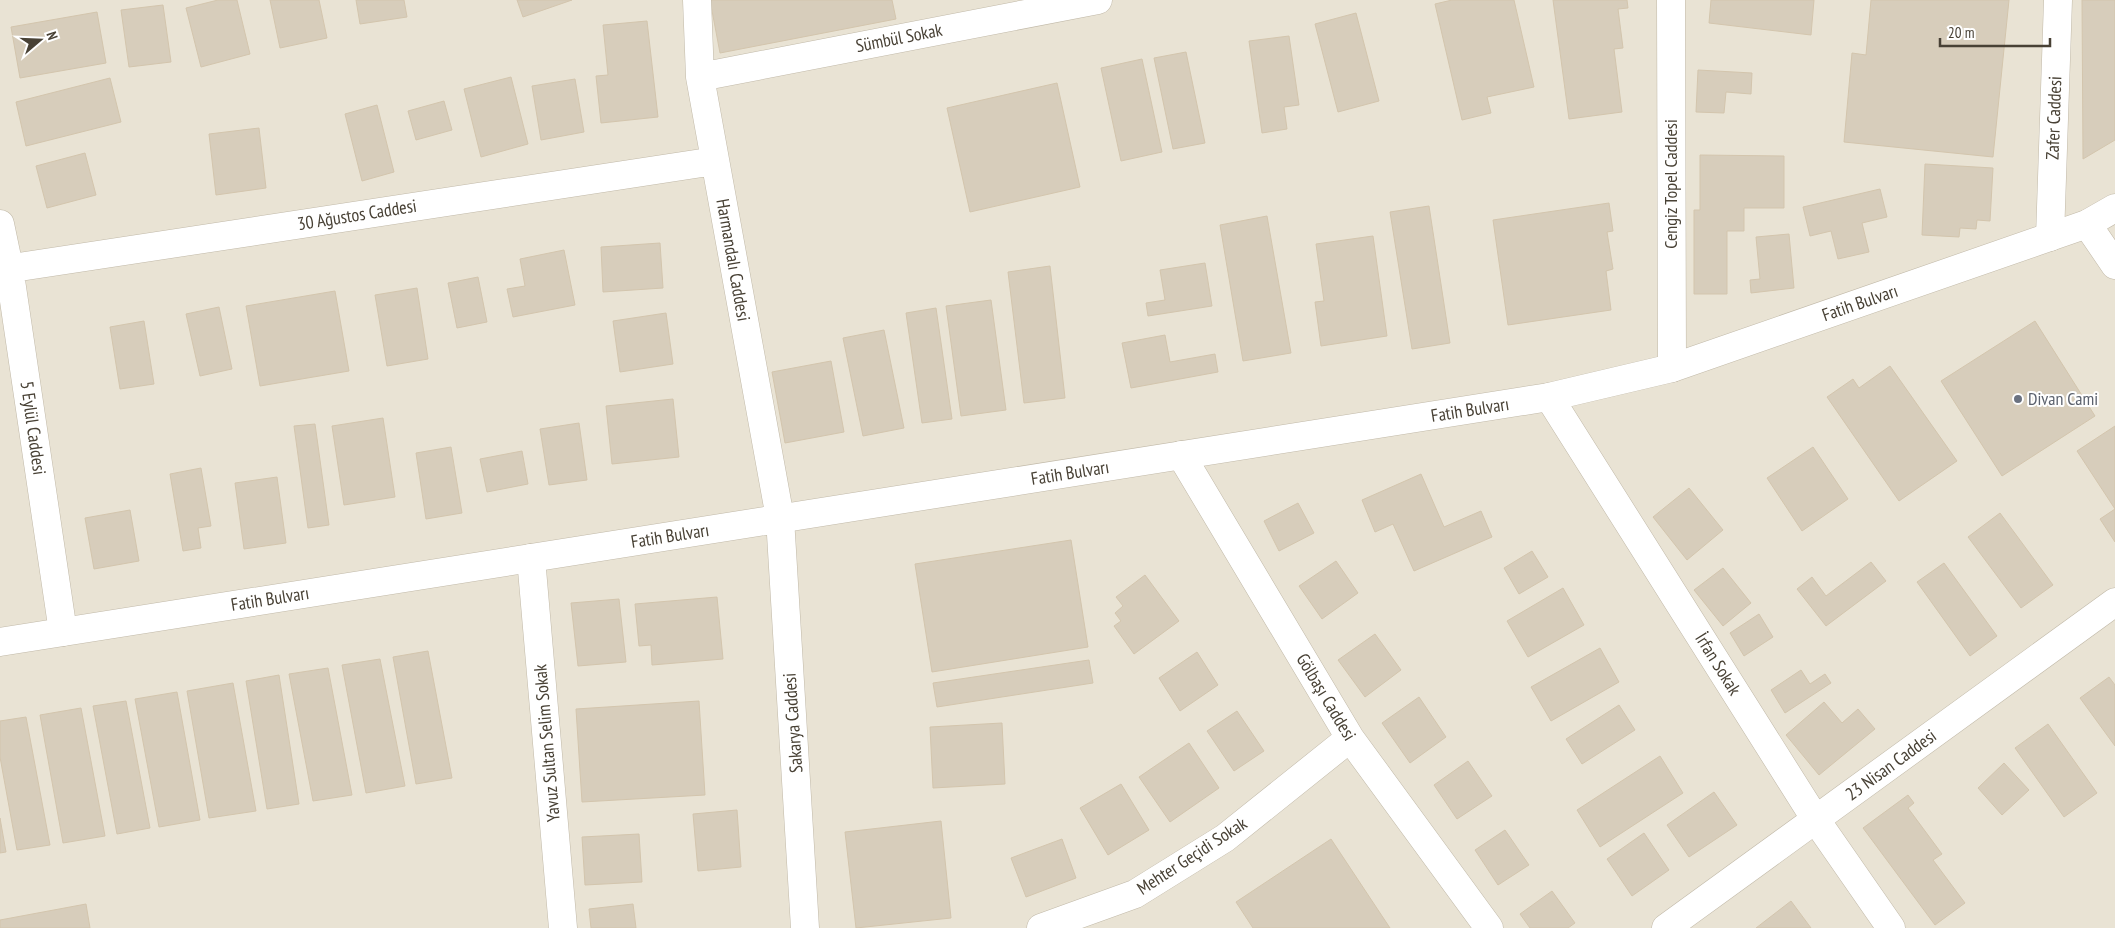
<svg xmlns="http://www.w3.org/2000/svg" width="2115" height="928" font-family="'PT Sans Narrow',sans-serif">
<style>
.residential{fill:#e9e3d4}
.building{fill:#d7cdbb;stroke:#d3c5ad}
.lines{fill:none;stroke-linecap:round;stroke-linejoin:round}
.minor-casing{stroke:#c1b9a8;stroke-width:29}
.tertiary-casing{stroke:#c1b9a8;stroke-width:29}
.minor{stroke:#fff;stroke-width:28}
.tertiary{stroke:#fff;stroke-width:28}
.worship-dot{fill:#6b7280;stroke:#fff;stroke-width:2}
.labels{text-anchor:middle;stroke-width:4;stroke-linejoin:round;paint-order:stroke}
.street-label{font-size:18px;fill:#484135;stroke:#fff}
.worship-label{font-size:18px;fill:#5b616d;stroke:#fff;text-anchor:start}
</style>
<rect width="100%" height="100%" fill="#f5f1e7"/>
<path class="residential" d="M0 0H2115V928H0Z"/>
<path class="building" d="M218 0H237L250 54 201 67 186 8Z
M270 0H319L327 38 280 48Z
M356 0H404L407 17 360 24Z
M517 0H572L523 17Z
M710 0H892L896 19 720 53Z
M1452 0H1514L1534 87 1487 97 1491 113 1462 120 1435 4Z
M1553 0H1627L1628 8 1618 9 1623 48 1614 49 1622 112 1569 119Z
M1711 0H1814L1811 35 1709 23Z
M1871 0H2009L1993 157 1844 142 1852 53 1866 55Z
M2082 0H2115V140L2083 159Z
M163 5 171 62 129 67 121 10Z
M97 12 106 63 20 78 11 27Z
M1356 13 1379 101 1338 112 1315 24Z
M647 21 658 117 601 123 596 76 608 75 603 25Z
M1289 36 1299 105 1284 107 1287 129 1262 133 1249 41Z
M1186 52 1205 143 1173 149 1154 58Z
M1142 59 1162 152 1121 161 1101 68Z
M1698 70 1752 73 1751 94 1726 92 1724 113 1696 112Z
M511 77 528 144 481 157 464 89Z
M110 78 121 122 26 146 16 102Z
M575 79 584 132 541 140 532 86Z
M1057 83 1080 187 970 212 947 108Z
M444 101 452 130 416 140 408 111Z
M377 105 394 172 362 181 345 114Z
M259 128 266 188 216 195 209 134Z
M85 153 96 195 47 208 36 166Z
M1700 155 1784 156V208H1744V231H1727V294H1694V210H1700Z
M1925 164 1993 168 1990 221 1977 220 1976 229 1960 228 1959 237 1922 235Z
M1880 189 1887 217 1862 223 1869 252 1838 259 1831 231 1810 236 1803 207Z
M1609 203 1613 231 1607 232 1613 269 1606 271 1611 310 1508 325 1493 220Z
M1429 206 1450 343 1412 349 1390 212Z
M1267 216 1291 353 1243 361 1220 225Z
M1789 234 1794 288 1751 293 1750 280 1760 279 1756 237Z
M1373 236 1387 336 1321 346 1315 302 1324 301 1316 244Z
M660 243 663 288 603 292 601 247Z
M564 250 575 305 513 317 507 289 525 286 520 259Z
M1205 263 1212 306 1148 316 1146 303 1165 300 1160 270Z
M1050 266 1065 398 1024 403 1008 272Z
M478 277 487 322 457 328 448 283Z
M417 288 428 359 387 366 375 295Z
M335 291 349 371 260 386 246 306Z
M991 300 1006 410 961 416 946 306Z
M219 307 232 369 200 376 186 314Z
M936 308 952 419 922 423 906 313Z
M666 313 673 364 620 372 613 321Z
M144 321 154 384 120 389 110 327Z
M2035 321 2095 416 2002 476 1941 381Z
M884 330 904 428 863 436 843 338Z
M1165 335 1170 362 1215 354 1218 372 1131 388 1122 343Z
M831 361 844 432 785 443 772 372Z
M1890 366 1957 461 1899 501 1827 397 1853 379 1859 388Z
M673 399 679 457 612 464 606 406Z
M383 418 395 497 344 505 332 426Z
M579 423 587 480 549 485 540 429Z
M315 424 329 525 308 528 294 426Z
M2115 426V542L2100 519 2115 509 2077 451Z
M451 447 462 513 426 519 416 453Z
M1813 447 1848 499 1802 531 1767 478Z
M522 451 528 484 487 492 480 459Z
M201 468 211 526 198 528 201 548 183 551 170 474Z
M1421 474 1444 527 1481 511 1492 537 1414 571 1393 524 1375 532 1362 500Z
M277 477 286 543 244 549 235 483Z
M1689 488 1723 530 1687 560 1653 517Z
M1298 503 1314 533 1279 551 1264 521Z
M130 510 139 561 94 569 85 518Z
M2000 513 2053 585 2021 608 1968 537Z
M1071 540 1088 647 932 672 915 564Z
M1532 551 1548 577 1519 594 1504 568Z
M1336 561 1358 593 1322 619 1299 586Z
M1871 562 1886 581 1826 626 1797 589 1812 577 1826 596Z
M1944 563 1997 636 1970 656 1917 582Z
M1723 568 1751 603 1723 626 1694 590Z
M1145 575 1179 621 1134 654 1114 626 1121 621 1115 613 1123 606 1116 597Z
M1563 588 1584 625 1528 657 1507 621Z
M717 597 723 659 652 665 651 645 639 646 635 604Z
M619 599 626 662 578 666 571 603Z
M1759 614 1773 637 1744 656 1730 633Z
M1375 634 1401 670 1365 697 1338 660Z
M1600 648 1619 682 1551 721 1531 687Z
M428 651 452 778 416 784 393 657Z
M1197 652 1218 685 1180 711 1159 678Z
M380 659 405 786 366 793 342 665Z
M1089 660 1093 683 937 707 933 683Z
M328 668 352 795 313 801 289 674Z
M1801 670 1810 684 1825 674 1831 683 1785 713 1771 690Z
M279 675 299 804 267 809 246 681Z
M2109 677 2115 685V746L2080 698Z
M233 683 256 811 209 818 187 691Z
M177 692 200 820 159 827 135 699Z
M1419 697 1446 737 1410 763 1382 723Z
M126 701 150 828 117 834 93 706Z
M699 701 705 795 582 802 576 709Z
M1824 702 1842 723 1858 709 1875 729 1819 775 1786 735Z
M1619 705 1635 730 1582 764 1566 739Z
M81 708 105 836 63 843 40 715Z
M1237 711 1264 751 1234 771 1207 731Z
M26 717 50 845 17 850 0 757V721Z
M1002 723 1005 784 933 788 930 727Z
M2048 724 2097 793 2064 817 2015 748Z
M1189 743 1219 788 1170 822 1139 777Z
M1660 756 1683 793 1600 847 1577 810Z
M1468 761 1492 796 1457 819 1434 785Z
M2004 763 2029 790 2002 815 1978 788Z
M1121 784 1149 830 1108 855 1080 808Z
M1714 792 1737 825 1689 857 1667 825Z
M1908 795 1914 803 1908 808 1942 854 1933 860 1965 903 1935 925 1863 828Z
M737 810 741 867 698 871 693 814Z
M0 818 6 852 0 853Z
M941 821 951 918 856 928 845 832Z
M1505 830 1529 865 1498 885 1475 850Z
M1644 833 1669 870 1632 896 1607 859Z
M639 834 642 882 585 885 582 837Z
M1062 839 1076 878 1026 897 1011 858Z
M1331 839 1390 928H1253L1236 902Z
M1552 891 1575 923 1568 928H1530L1520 914Z
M1791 901 1811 928H1756Z
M86 904 90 928H0V920Z
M633 904 636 928H591L589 909Z"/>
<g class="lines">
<g class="minor-casing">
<path id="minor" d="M697 0 700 77 780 518 805 928
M1671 0 1672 368
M700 77 1098 0
M0 224 9 267 63 632
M2087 224 2115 265
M2050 237 2058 0
M0 270 715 161
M1549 397 1816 820 1891 928
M1181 455 1350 738 1489 928
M531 558 563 928
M1041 928 1135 894 1225 838 1350 738
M1666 928 2115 602"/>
</g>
<g class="tertiary-casing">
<path id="tertiary" d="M0 642 1549 397 1672 368 2087 224 2115 208"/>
</g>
<use href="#minor" class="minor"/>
<use href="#tertiary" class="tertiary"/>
</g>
<circle class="worship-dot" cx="2018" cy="399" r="5"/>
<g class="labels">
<g class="street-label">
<text transform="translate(899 38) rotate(-11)" y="6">Sümbül Sokak</text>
<text transform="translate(2054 118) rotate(-88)" y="6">Zafer Caddesi</text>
<text transform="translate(1671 184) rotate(-90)" y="6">Cengiz Topel Caddesi</text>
<text transform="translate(357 215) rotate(-9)" y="6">30 Ağustos Caddesi</text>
<text transform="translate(733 260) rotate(80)" y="6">Harmandalı Caddesi</text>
<text transform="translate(1860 303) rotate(-19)" y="6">Fatih Bulvarı</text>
<text transform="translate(1470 410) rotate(-9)" y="6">Fatih Bulvarı</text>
<text transform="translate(33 428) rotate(82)" y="6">5 Eylül Caddesi</text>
<text transform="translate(1070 473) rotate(-9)" y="6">Fatih Bulvarı</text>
<text transform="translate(670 536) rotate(-9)" y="6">Fatih Bulvarı</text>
<text transform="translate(270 599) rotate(-9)" y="6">Fatih Bulvarı</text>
<text transform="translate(1718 664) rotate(58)" y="6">İrfan Sokak</text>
<text transform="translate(1326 697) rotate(59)" y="6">Gölbaşı Caddesi</text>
<text transform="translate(793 723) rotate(-94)" y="6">Sakarya Caddesi</text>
<text transform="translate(547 743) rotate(-95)" y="6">Yavuz Sultan Selim Sokak</text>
<text transform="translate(1891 765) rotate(-36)" y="6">23 Nisan Caddesi</text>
<text transform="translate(1192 856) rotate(-33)" y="6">Mehter Geçidi Sokak</text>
</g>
<g class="worship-label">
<text x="2028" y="405">Divan Cami</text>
</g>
</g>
<g transform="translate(40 40) rotate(71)" stroke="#ffffff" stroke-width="4" paint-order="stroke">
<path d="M0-4L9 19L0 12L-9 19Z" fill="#484135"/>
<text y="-8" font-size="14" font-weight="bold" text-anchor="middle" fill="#484135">N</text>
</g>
<path d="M1940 38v8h110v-8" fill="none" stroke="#484135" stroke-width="2.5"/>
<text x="1948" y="38" font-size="15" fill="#484135" stroke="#ffffff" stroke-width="4" paint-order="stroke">20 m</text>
</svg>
